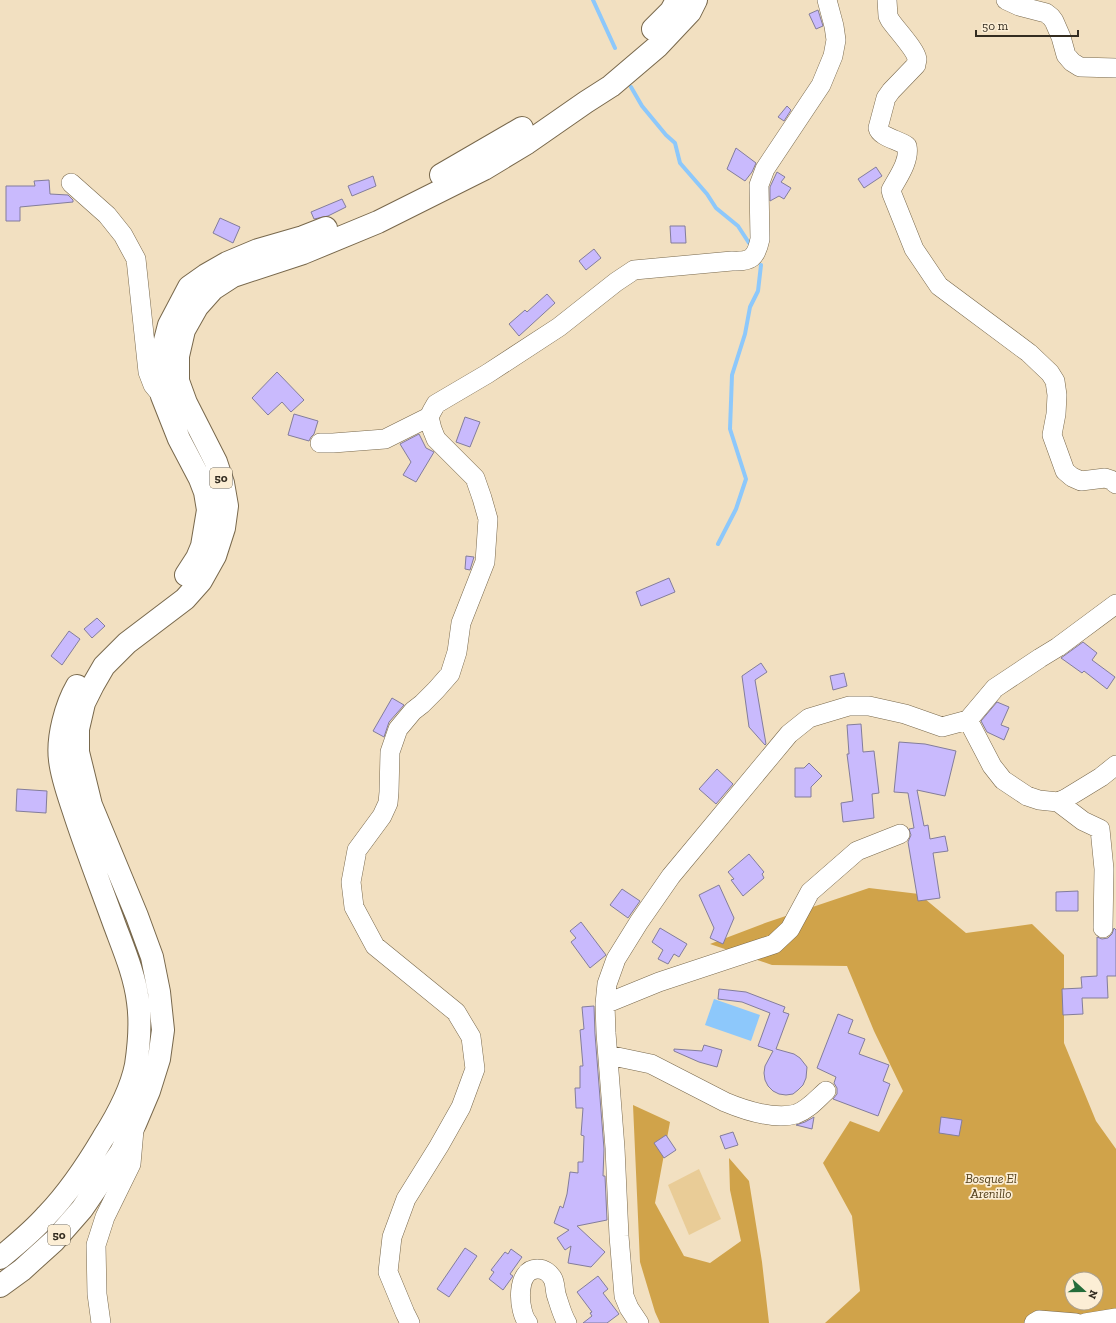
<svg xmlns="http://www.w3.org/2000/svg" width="1116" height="1323" font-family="'Zilla Slab',serif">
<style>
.green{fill:#e9cc97}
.forest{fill:#d0a34a;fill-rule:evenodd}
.water{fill:#8dc8fb}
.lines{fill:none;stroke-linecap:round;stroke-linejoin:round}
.stream{stroke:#8dc8fb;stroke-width:4}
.building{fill:#c9bafd;stroke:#837d9b}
.minor-casing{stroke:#78684c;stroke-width:20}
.highway-casing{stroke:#78684c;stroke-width:24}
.minor{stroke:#fff;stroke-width:19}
.highway{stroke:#fff;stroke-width:22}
.labels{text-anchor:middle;stroke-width:3.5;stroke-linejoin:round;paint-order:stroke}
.shield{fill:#fceed5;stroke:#6f6656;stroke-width:1}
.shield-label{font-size:12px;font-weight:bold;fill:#332c20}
.park-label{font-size:13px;font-style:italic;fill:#513e19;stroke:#fceed5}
</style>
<rect width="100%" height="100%" fill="#f2e0c1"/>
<path class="green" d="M699 1169 721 1219 689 1235 668 1185Z"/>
<path class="forest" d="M869 888 919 894 966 933 1032 924 1064 955V1043L1096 1121 1116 1149V1323H825L860 1291 852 1216 823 1163 850 1121 879 1132 903 1091 874 1031 847 966 772 965 710 944 765 923ZM1072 1279H1096V1303H1072Z
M633 1105 670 1122 655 1203 684 1256 710 1263 741 1241 730 1190 729 1158 749 1181 762 1262 769 1323H660L655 1312 640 1262Z"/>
<path class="water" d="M714 999 760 1015 751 1041 705 1025Z"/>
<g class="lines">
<path class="stream" d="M593 0 615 48
M631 87 642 106 666 135 675 143 680 163 707 194 716 208 738 226 749 243
M718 544 736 509 746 479 730 429 732 375 745 334 750 307 758 291 761 265"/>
</g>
<path class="building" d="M818 10 823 26 816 29 809 14Z
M787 106 791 110 784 121 778 117Z
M736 148 756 163 752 172 745 181 727 169Z
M876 167 882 176 864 188 858 179Z
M777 172 785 177 781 182 791 188 784 199 779 196 770 201V187Z
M373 176 376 186 352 196 348 186Z
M49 180 50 194 68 195 73 200V202L20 207V221H6V186H35L34 181Z
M342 199 346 207 328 216 314 219 311 212Z
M220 218 240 227 233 243 213 233Z
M670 226H685L686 243H671Z
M594 249 601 258 586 270 579 261Z
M547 294 555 303 519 336 509 324 525 310 527 312Z
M277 372 304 400 291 412 282 402 268 415 252 398Z
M294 414 318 421 314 434 311 437 309 441 288 435Z
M465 417 480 422 470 447 456 442Z
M419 434 426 448 434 452 416 482 403 475 411 462 400 444Z
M466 556 474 557 470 570 465 569Z
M669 578 675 592 641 606 636 592Z
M97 618 105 626 92 638 84 629Z
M69 631 80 639 62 665 51 656Z
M1083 642 1097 653 1092 660 1115 677 1107 689 1084 671 1082 673 1061 658Z
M761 663 767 672 755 680 766 744 765 745 749 727 742 676Z
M844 673 847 686 833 690 830 676Z
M392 698 404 705 389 722 384 737 373 731Z
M997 702 1009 707 1001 725 1009 728 1004 740 987 732 981 721Z
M861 724 863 752 874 751 879 793 872 794 874 818 843 822 841 803 853 801 847 754H849L847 725Z
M899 742 925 744 956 751 945 796 917 790 924 826 928 825 930 839 945 836 948 851 933 853 940 898 918 901 908 842 911 835 909 829 914 828 908 793 894 792Z
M809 763 822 776 811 787V797H795V768H804Z
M717 769 733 784 716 804 699 789Z
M17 789 47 791 46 813 16 811Z
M749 854 764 872 762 874 764 878 743 896 731 880 734 879 728 872Z
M719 885 734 918 723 944 710 938 714 928 699 895Z
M622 889 640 901 628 918 610 905Z
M1078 891V911H1056V892Z
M581 922 606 955 590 968 571 942 576 938 570 931Z
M660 928 687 944 679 957 674 954 668 964 658 959 663 950 652 942Z
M1114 928 1116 930V976H1107L1108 998H1082L1083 1014 1063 1015 1062 989 1082 988 1081 977 1097 976V937L1102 939 1108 938 1112 934Z
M719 989 746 992 785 1007 783 1012 789 1014 776 1049 794 1054 800 1058 807 1067 806 1078 803 1085 798 1090 793 1094 786 1095 779 1094 773 1091 768 1086 765 1080 764 1073 765 1066 773 1051 758 1046 770 1013 742 1002 718 999Z
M594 1006 595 1034 604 1149 603 1176H605L607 1220 577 1226 605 1252 591 1267 568 1263 571 1246 565 1250 557 1238 569 1230 554 1223 560 1206 563 1208 567 1194 570 1172 578 1173V1162H583L584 1136 581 1135 583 1108H576L575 1088H580V1066H583L580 1030 584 1029 582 1007Z
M838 1014 853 1020 848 1033 865 1039 859 1054 889 1065 883 1081 890 1084 878 1116 833 1099 837 1094V1088L834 1083 836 1077 817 1068Z
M704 1045 722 1050 717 1067 699 1062 674 1051V1049L702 1051Z
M814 1117 812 1129 796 1125 805 1122Z
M941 1117 962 1120 959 1136 939 1133Z
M733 1132 738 1145 725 1149 720 1136Z
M666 1135 676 1150 664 1158 654 1143Z
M465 1248 477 1256 449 1297 437 1289Z
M511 1249 522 1257 510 1274 513 1276 503 1290 489 1279 494 1272 491 1270 505 1252 508 1254Z
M598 1276 608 1289 603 1293 619 1314 607 1323H583L592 1316 590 1313 592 1312 577 1292Z"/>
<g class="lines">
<g class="minor-casing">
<path id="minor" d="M887 0 888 16 890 20C896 29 916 50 917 59 917 61 916 63 916 65L891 91 886 98 878 128C880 137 899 140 907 146 910 161 898 177 891 190L892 194 914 249 939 286 1029 353 1050 373 1055 381 1057 395 1056 414 1052 435 1065 471 1072 477 1081 481 1105 478 1111 480 1116 484
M1006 0 1019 6 1046 13 1051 17 1054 21 1061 37 1066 55 1072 62 1080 67 1116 68
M71 183 107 215 123 235 136 259 148 372 153 385 162 396
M320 443H333L385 439 429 417
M968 720 992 766 1003 780 1027 796 1039 800 1058 802 1065 799 1101 777 1116 765
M1058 802 1083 821 1100 829 1104 869 1103 928
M605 1004 659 982 774 944 790 929 810 892 857 851 900 834
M608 1055 651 1064 725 1102C744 1110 775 1120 796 1114 808 1110 817 1099 826 1091
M101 1323 97 1294 96 1245 105 1217 131 1164 134 1130
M410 1323 405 1313 388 1272 392 1237 406 1199 439 1146 461 1107 475 1069 471 1037 456 1012 375 946 354 907 351 882 357 850 382 816 388 803 389 792 390 752 398 729 413 711 422 704 436 690 450 674 457 652 461 623 485 562 488 519 482 498 475 478 436 439 432 429 429 417 432 411 436 404 487 374 559 327 616 282 634 270 732 261C751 262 756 258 760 239L759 185 765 169 821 85 833 56 836 40 834 26 827 0
M528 1323C518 1312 515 1268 538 1269 544 1269 550 1273 553 1279 555 1283 555 1289 556 1294 559 1303 562 1315 567 1323
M639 1323 629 1308 624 1296 619 1236 615 1148 606 1033 605 1004 607 984 616 959 639 922 671 876 789 734 809 718 849 706H869L905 714 942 727 968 720 995 688 1040 658 1058 647 1116 604
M1034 1323 1039 1320 1076 1323
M1085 1323 1116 1318"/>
</g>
<g class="highway-casing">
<path id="highway" d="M653 29 671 11 677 0
M441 175 522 128
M186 575 197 558 202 546 208 510 205 492 200 479 179 439 162 396 159 371 162 352 169 325 189 287 206 275 227 263 258 250 303 237 326 228
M0 1258C16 1245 33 1231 47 1215 69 1192 87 1165 103 1138 117 1116 131 1090 136 1065 139 1045 141 1023 138 1002 135 976 124 950 115 926 102 890 88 854 76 818 70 799 62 779 60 760 57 737 66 705 77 686
M0 1286 22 1270 54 1241 82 1209 121 1152 135 1124 149 1091 159 1059 163 1030 159 992 152 957 137 916 91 805 78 752V729L84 703 93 685 104 666 127 643 185 599 201 581 215 556 224 528 227 506 223 483 216 462 186 403 178 381V356L184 330 197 307 213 289 233 276 303 253 378 222 484 169 527 143 586 102 611 86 658 46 690 12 696 0"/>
</g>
<use href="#minor" class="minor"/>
<use href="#highway" class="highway"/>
</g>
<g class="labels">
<g class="shield">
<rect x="210" y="468" width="22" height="20" rx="3"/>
<rect x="48" y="1225" width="22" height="20" rx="3"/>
</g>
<g class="shield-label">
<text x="221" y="482">50</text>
<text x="59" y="1239">50</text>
</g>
<g class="park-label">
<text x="991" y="1183">Bosque El<tspan x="991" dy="15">Arenillo</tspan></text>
</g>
</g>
<g transform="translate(1084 1291) rotate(111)"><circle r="19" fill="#fceed5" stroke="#aca08d"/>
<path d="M0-3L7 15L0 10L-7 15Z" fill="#256c39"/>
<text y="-6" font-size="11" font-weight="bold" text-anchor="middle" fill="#332c20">N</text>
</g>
<path d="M976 30v6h102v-6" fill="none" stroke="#332c20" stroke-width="2"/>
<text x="982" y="30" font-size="12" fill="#332c20" stroke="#fceed5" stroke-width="3" paint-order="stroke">50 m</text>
</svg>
